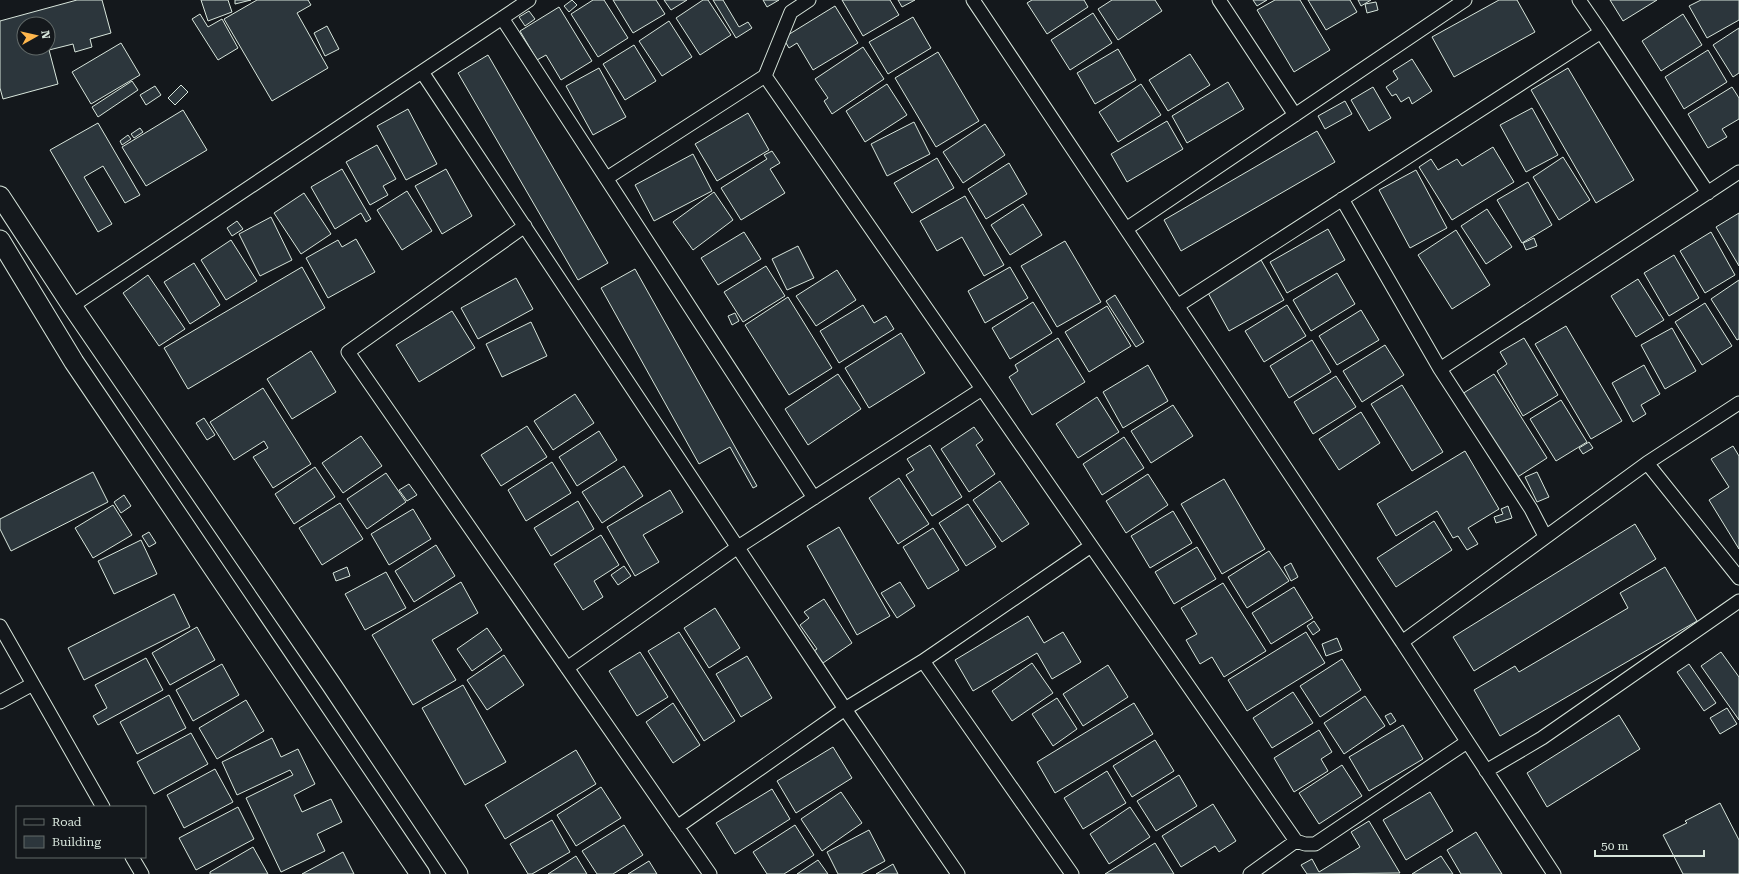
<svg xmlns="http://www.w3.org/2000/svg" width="1739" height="874" font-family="'Roboto Serif',serif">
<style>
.building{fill:#2c363c;stroke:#d8e6dc;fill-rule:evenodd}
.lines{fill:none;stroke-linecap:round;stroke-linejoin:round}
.street-casing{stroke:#d8e6dc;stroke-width:15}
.secondary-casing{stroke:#d8e6dc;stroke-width:21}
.street{stroke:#14181c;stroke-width:13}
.secondary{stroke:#14181c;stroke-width:19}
</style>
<rect width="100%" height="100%" fill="#14181c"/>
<path class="building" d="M77 0H102L111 33 90 39 92 47 75 52 73 44 49 50 58 84 3 99 0 88V21ZM24 24H48V48H24Z
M201 0H228L232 12 208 21Z
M235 0H251L235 4Z
M257 0H308L311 5 297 13 328 68 272 101 224 19Z
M572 0 577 5 569 12 564 6Z
M593 0H604L628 38 598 57 571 14Z
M613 0H656L665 14 633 33Z
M664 0H687L671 10Z
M703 0H708L731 35 700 55 676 18Z
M713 0H723L739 27 748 22 752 28 736 38Z
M763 0H779L767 7Z
M842 0H890L899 15 863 36Z
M898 0H915L902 7Z
M1032 0H1084L1088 7 1047 34 1027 3Z
M1112 0H1155L1162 11 1118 40 1098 9Z
M1253 0H1267L1257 6Z
M1275 0H1300L1330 50 1294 72 1257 10Z
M1308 0H1350L1357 12 1326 30Z
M1358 0H1371L1361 6Z
M1499 0H1517L1535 32 1454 77 1432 37Z
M1610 0H1657L1623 21Z
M1701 0H1739V20L1707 38 1689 6Z
M1376 2 1378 10 1367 13 1365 4Z
M835 6 858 43 813 70 797 43 789 48 783 38Z
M559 7 592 61 561 80 546 55 537 60 520 31Z
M529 11 535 19 525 26 519 17Z
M1093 13 1112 43 1070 70 1051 40Z
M200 14 208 27 222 19 238 48 218 60 192 19Z
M1683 14 1702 45 1661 71 1642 41Z
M913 17 931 48 888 74 869 42Z
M669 21 692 57 662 76 639 41Z
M327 26 339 49 325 56 314 33Z
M1739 28V73L1733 77 1713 45Z
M121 43 140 75 91 104 72 72Z
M634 45 656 81 625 100 603 64Z
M863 47 884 79 832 114 824 101 828 98 815 79Z
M1118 49 1136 80 1095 104 1077 73Z
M1708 50 1727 82 1684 109 1665 77Z
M938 52 979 121 936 147 895 78Z
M1190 54 1210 85 1168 111 1149 80Z
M488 55 608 263 578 280 458 73Z
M1412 59 1432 91 1412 104 1409 97 1401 102 1396 94 1392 96 1386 87 1398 79 1393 71Z
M599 68 626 117 593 135 566 86Z
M1568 68 1634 180 1596 203 1531 90Z
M132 81 138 90 98 117 92 107Z
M1228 82 1244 109 1187 143 1172 116Z
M887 84 907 115 865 142 846 111Z
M1141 84 1161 115 1118 142 1099 112Z
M181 85 188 92 175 105 168 98Z
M155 86 161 95 146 105 140 95Z
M1373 87 1391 118 1369 131 1351 100Z
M1732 87 1739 98V119L1722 129 1727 137 1708 148 1688 114Z
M1345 101 1352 114 1325 129 1318 116Z
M1532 108 1558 155 1526 172 1500 125Z
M408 109 437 164 406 180 377 126Z
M183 110 207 150 146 186 122 147Z
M748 113 769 150 717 181 695 144Z
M1167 121 1183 149 1127 182 1111 154Z
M914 122 930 154 887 176 871 144Z
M98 123 140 195 125 203 103 166 84 177 112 224 98 232 50 150Z
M985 124 1005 155 963 183 943 152Z
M140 128 143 132 134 138 131 134Z
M1317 131 1335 162 1181 251 1164 220Z
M128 135 131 139 122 145 120 141Z
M377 145 396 179 383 186 388 195 370 205 346 162Z
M1493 147 1514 182 1452 220 1419 167 1431 159 1438 170 1457 159 1462 166Z
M772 151 780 163 770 169 785 193 741 220 721 188 767 159 764 155Z
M693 154 712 191 654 221 635 185Z
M1563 157 1590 200 1559 220 1533 177Z
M937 158 954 188 912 213 894 183Z
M1009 163 1027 194 986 219 968 189Z
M342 169 371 219 366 222 361 213 335 229 311 187Z
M446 169 472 216 442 234 415 186Z
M1416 170 1447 228 1410 248 1379 190Z
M1528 182 1552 225 1522 243 1497 200Z
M407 191 432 231 402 250 377 210Z
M714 192 733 220 693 250 673 222Z
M304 193 331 234 301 254 274 213Z
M965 196 1004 265 984 276 962 237 937 251 920 221Z
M1023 204 1042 235 1010 255 991 225Z
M1487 209 1512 247 1486 264 1461 226Z
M1739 213V266L1716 227Z
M271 217 292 260 260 276 239 234Z
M237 221 243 229 232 236 227 228Z
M1328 229 1345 260 1287 293 1270 262Z
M1456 230 1490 285 1452 309 1418 255Z
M744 232 761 259 718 285 701 258Z
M1711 232 1735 275 1705 293 1680 251Z
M1534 238 1537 246 1526 250 1523 243Z
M356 239 375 272 328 298 306 258 338 240 342 247Z
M231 240 257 281 226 300 201 260Z
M1065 241 1101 302 1057 327 1021 266Z
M798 246 814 278 787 290 772 259Z
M1674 255 1699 298 1669 316 1644 273Z
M1261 260 1284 300 1229 331 1207 291Z
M194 263 220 305 190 324 164 282Z
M766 266 785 296 743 322 724 292Z
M302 267 325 308 188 389 164 348Z
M1010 267 1028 298 985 323 968 291Z
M635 269 757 486 753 488 730 447 699 464 601 288Z
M837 270 856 300 816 326 796 296Z
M1337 273 1355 304 1311 331 1293 300Z
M148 275 185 329 159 346 123 293Z
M516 278 533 309 478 339 461 308Z
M1638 279 1664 320 1636 337 1611 296Z
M1739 280V339L1737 340 1711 299Z
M1115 295 1144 342 1136 347 1106 301Z
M788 297 832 368 789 395 745 325Z
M1033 302 1052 333 1010 359 992 328Z
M1705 303 1732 346 1702 365 1675 322Z
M863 305 874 323 886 316 894 329 839 363 820 331Z
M1287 305 1306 336 1264 362 1245 331Z
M1107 306 1131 346 1089 372 1065 332Z
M1361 310 1379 340 1337 365 1319 336Z
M452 311 475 348 419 382 396 345Z
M735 313 739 321 732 325 728 316Z
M531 322 547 356 502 377 486 344Z
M1566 326 1622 421 1591 439 1535 344Z
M1672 328 1696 371 1665 389 1641 345Z
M901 333 925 373 869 408 845 368Z
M1058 338 1085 382 1032 415 1009 377 1018 371 1015 365Z
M1524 338 1558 395 1523 416 1497 371 1507 364 1500 352Z
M1312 340 1331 372 1289 398 1270 366Z
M1385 345 1404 375 1362 402 1343 371Z
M311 351 336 392 292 419 267 379Z
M1148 365 1168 401 1123 428 1103 392Z
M1644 365 1660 394 1641 405 1646 414 1633 422 1612 383Z
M838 374 861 409 808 445 785 409Z
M1494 374 1547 458 1516 478 1462 394Z
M1336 376 1356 407 1313 434 1294 402Z
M1402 385 1443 452 1412 471 1371 404Z
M263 388 311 464 273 488 253 457 268 448 264 441 234 460 210 422Z
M575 394 594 423 553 450 534 421Z
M1097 397 1119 432 1078 458 1056 424Z
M1561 400 1587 442 1556 461 1530 419Z
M1173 405 1193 436 1151 463 1131 431Z
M1361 412 1380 443 1339 470 1319 439Z
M204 418 215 435 207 440 196 423Z
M527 426 547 457 501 486 481 455Z
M974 427 983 440 976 445 995 474 969 492 941 449Z
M599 431 617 460 577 486 559 457Z
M361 436 382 466 343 493 322 463Z
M1124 437 1144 468 1102 495 1083 464Z
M1589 442 1593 448 1583 454 1579 448Z
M930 445 962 497 932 516 906 475 914 470 907 459Z
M1733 446 1739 456V549L1709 500 1729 487 1711 459Z
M1465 451 1499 509 1468 528 1478 544 1467 550 1458 536 1453 538 1437 511 1396 536 1377 504Z
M552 462 571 493 526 521 508 490Z
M624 466 643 496 602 523 582 492Z
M315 467 335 497 294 524 275 494Z
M93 472 108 502 11 551 0 529V519Z
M1537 472 1549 497 1537 502 1525 477Z
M386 473 406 502 367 529 347 499Z
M1148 474 1168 505 1126 533 1106 501Z
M899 478 929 524 898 544 869 498Z
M1224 479 1265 549 1222 574 1181 504Z
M1000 481 1029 524 1002 542 973 500Z
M409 484 417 495 407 501 399 490Z
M670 490 683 512 643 535 659 562 635 576 607 527Z
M124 495 131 506 121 513 114 502Z
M578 501 594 529 551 556 534 528Z
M340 503 363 539 322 565 299 528Z
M968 504 996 547 966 566 939 523Z
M113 505 132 535 93 558 75 528Z
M1508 506 1512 518 1496 523 1494 517 1503 514 1501 509Z
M413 509 431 539 389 565 371 534Z
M1173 511 1192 543 1150 568 1131 536Z
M1434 521 1452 550 1396 587 1377 558Z
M1635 524 1656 559 1474 671 1453 637Z
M839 527 890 616 857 635 807 546Z
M933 528 959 570 928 589 903 547Z
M149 532 156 543 149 547 142 536Z
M601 535 619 565 594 581 603 597 583 610 554 564Z
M141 540 157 574 114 594 98 561Z
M436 545 455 576 414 602 395 571Z
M1197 547 1216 579 1174 604 1155 572Z
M1269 551 1289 581 1247 608 1228 577Z
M1291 563 1298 577 1291 581 1284 567Z
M624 566 631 576 618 585 611 575Z
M347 567 350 576 336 581 333 573Z
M1665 567 1697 621 1500 736 1474 690 1515 666 1519 672 1628 608 1620 593Z
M386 572 406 608 365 630 345 594Z
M461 582 478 613 432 640 456 680 413 705 372 635Z
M900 582 915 606 897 618 881 593Z
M1223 583 1266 651 1224 677 1212 657 1200 664 1186 640 1197 634 1181 608Z
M1294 587 1313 618 1271 644 1252 613Z
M174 594 190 627 84 680 68 648Z
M824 599 852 643 823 663 814 651 817 649 800 625 809 618 804 612Z
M715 608 740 648 709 668 684 628Z
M1028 616 1044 643 1063 632 1081 662 1052 679 1037 653 973 691 955 660Z
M1314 621 1320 630 1313 635 1307 626Z
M197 627 215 660 170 685 152 653Z
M487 628 502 650 472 671 457 649Z
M679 632 735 721 704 741 648 651Z
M1306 632 1325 663 1247 711 1228 680Z
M1337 638 1342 650 1326 656 1322 644Z
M640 652 668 697 637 716 609 671Z
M1721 652 1739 677V720L1701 666Z
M504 655 524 685 487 710 467 680Z
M747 656 772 698 741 717 716 674Z
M146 658 163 690 98 725 93 716 107 708 95 685Z
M1342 659 1361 690 1320 717 1300 686Z
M1032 663 1053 693 1012 721 992 691Z
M222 664 239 695 193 721 176 690Z
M1689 664 1716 703 1704 711 1677 672Z
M1108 665 1128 697 1083 726 1063 694Z
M463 685 506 762 465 785 422 708Z
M1293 692 1313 723 1272 748 1253 718Z
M169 695 186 728 137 754 120 722Z
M1365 696 1385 726 1344 754 1324 723Z
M1057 698 1077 729 1053 746 1032 714Z
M246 700 264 731 217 759 199 728Z
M673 703 700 745 673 763 646 722Z
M1134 703 1153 734 1055 793 1037 762Z
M1727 708 1737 724 1720 734 1710 718Z
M1391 713 1396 721 1390 725 1385 716Z
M1619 715 1640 749 1547 807 1527 773Z
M1403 725 1423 759 1369 791 1349 757Z
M1319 730 1332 752 1321 759 1328 771 1294 792 1274 758Z
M191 733 208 764 154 794 137 762Z
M272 738 281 757 298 749 315 784 294 795 302 812 331 799 342 822 317 834 325 851 281 872 246 798 293 775 290 770 237 795 222 762Z
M1155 740 1174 771 1132 797 1113 766Z
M833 747 852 778 796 813 777 781Z
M576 750 596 784 505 839 485 805Z
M1342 765 1362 796 1319 824 1299 793Z
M215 769 233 802 184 828 167 795Z
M1107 771 1126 803 1083 829 1064 798Z
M1179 775 1197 806 1156 831 1137 801Z
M601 787 621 818 576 846 557 815Z
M772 789 790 819 735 854 716 823Z
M841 792 862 823 822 851 801 819Z
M1430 792 1453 831 1406 860 1383 820Z
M1720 803 1739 840V874H1683L1663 835 1687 823 1685 821Z
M1213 804 1236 841 1219 852 1215 846 1181 867 1162 836Z
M238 807 254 839 196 870 179 838Z
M1130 807 1150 837 1109 864 1090 834Z
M552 820 570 852 532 874H528L510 844Z
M1369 821 1400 873 1307 874 1301 865 1312 859 1319 872 1360 847 1351 832Z
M624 825 643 855 613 874H597L582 851Z
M795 825 814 855 784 874H767L753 852Z
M869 830 885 861 861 874H838L827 852Z
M1476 832 1502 874H1461L1447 850Z
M1155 843 1174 874H1105Z
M253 847 268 874H210V872Z
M343 852 354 874H302Z
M576 856 587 874H548Z
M1441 856 1453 874H1412Z
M818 860 828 874H797Z
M649 861 657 874H628Z
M893 864 898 874H876Z"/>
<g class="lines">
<g class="street-casing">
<path id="street" d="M973 0 1402 642
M1219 0 1295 115
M502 18 814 498
M1601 32 1708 193
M422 72 845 709 958 874
M765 76 791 12 809 0
M607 178 765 76 1296 841 1250 874
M1342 199 1440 369 1739 172
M525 226 348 352 710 874
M1126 229 1465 0
M72 306 529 0
M1177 306 1601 32 1579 0
M1440 369 1531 509 1545 536
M1647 463 1739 578
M0 626 103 807
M923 661 1091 546
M567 668 738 547 982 389
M0 702 33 684
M1486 771 1542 738 1739 601
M677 827 845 709 923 661 1072 874
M1296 841 1305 844H1315L1467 742
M132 857 142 874
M1554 874 1402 642 1647 463 1739 403"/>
</g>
<g class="secondary-casing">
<path id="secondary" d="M0 196 72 306 331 684 458 874
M0 240 74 362 420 874"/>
</g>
<use href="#street" class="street"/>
<use href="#secondary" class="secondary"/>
</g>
<rect x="16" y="806" width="130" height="52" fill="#14181c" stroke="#626a69"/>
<rect x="24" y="819" width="20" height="6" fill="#14181c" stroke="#626a69"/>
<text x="52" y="826" font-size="12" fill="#d8e6dc">Road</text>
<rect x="24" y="836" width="20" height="12" fill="#2c363c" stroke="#626a69"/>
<text x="52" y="846" font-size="12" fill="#d8e6dc">Building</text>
<g transform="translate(36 36) rotate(82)"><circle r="19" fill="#14181c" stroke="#626a69"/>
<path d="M0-3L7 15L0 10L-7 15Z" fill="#ffb74d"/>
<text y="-6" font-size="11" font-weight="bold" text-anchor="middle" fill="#d8e6dc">N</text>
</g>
<path d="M1595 850v6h109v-6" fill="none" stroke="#d8e6dc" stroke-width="2"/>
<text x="1601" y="850" font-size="12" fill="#d8e6dc" stroke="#14181c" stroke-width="3" paint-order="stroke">50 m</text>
</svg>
